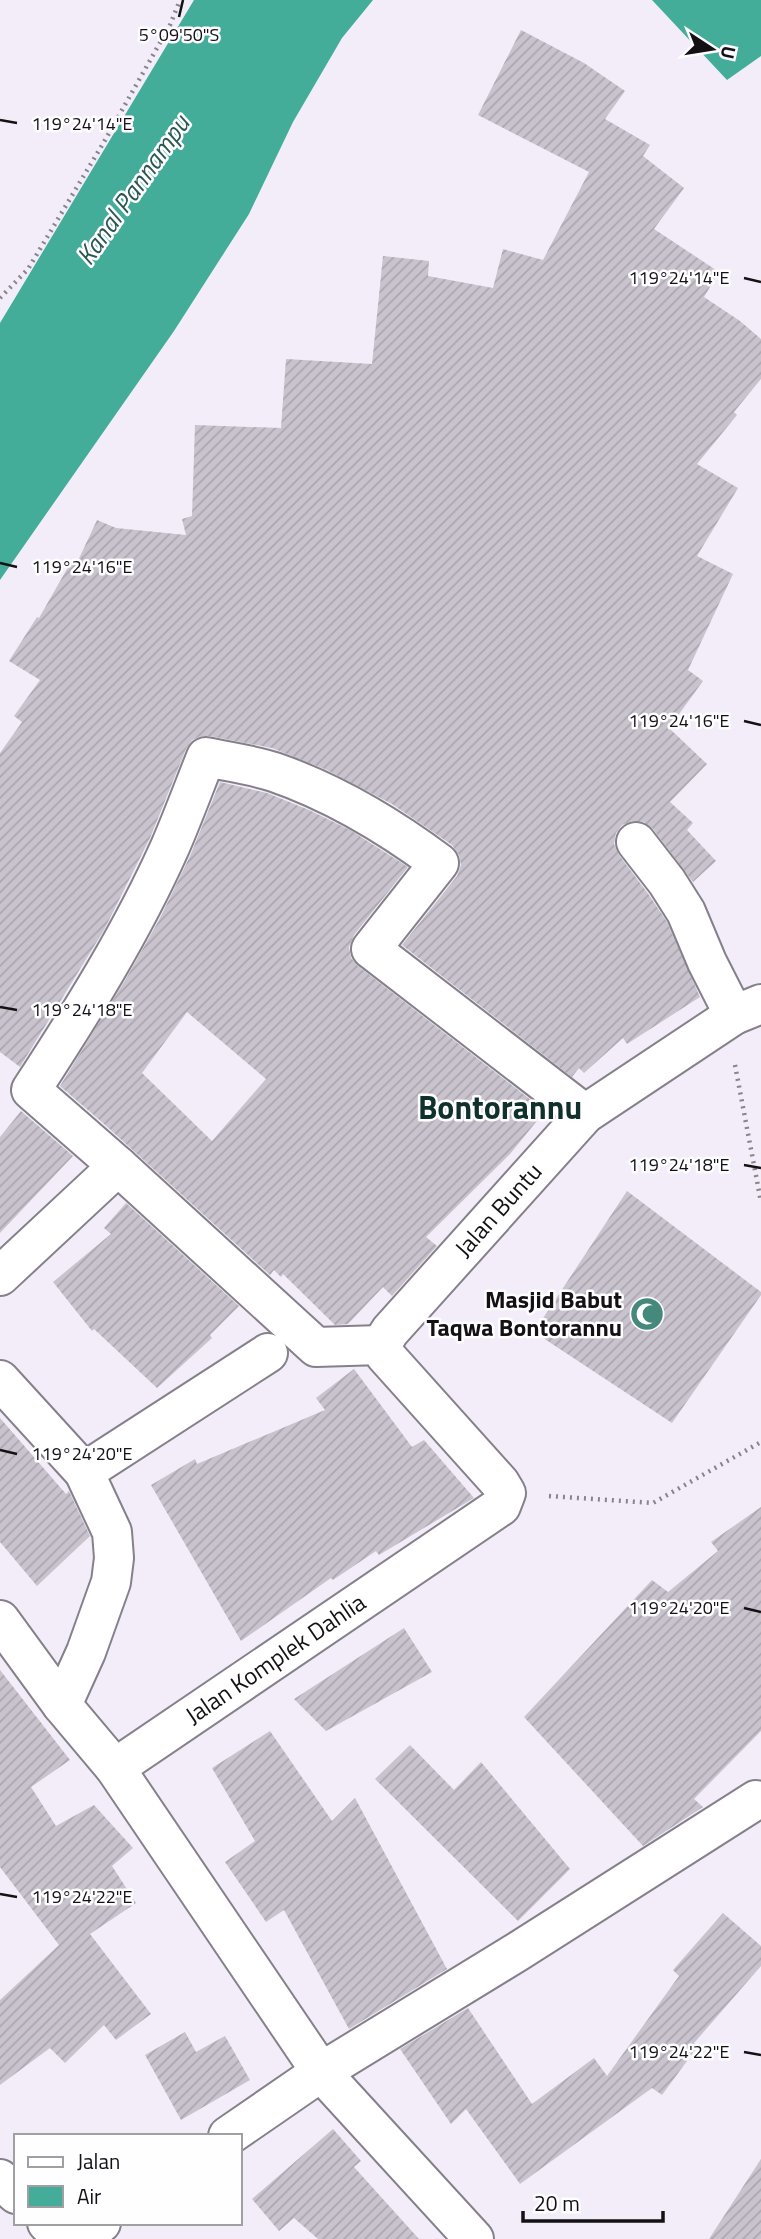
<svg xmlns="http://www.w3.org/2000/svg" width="761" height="2239" font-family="'Titillium Web',sans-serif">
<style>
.water{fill:#43ad9a}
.building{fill:url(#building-hatch);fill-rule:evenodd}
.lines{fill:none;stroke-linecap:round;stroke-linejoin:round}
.street-casing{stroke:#86808b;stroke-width:42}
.path{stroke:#88848c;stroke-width:4.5;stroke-dasharray:2 5;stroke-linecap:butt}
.street{stroke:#fff;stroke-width:38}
.ticks{fill:none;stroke:#131114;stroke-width:2.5}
.labels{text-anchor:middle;stroke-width:5;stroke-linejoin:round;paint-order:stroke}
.street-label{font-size:24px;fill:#131114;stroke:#fefdff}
.poi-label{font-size:24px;font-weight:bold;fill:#131114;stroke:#fefdff;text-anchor:end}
.water-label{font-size:26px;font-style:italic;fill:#2a574f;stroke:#fefdff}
.district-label{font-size:32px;font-weight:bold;fill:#10312b;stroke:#fefdff}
.ticks-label{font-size:18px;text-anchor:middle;fill:#131114;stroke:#fefdff;stroke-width:5;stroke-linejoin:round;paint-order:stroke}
</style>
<defs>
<pattern id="building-hatch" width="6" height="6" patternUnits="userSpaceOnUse" patternTransform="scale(1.75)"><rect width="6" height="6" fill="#c9c3ce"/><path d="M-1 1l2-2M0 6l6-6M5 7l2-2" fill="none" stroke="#aca6b0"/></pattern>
</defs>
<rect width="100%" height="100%" fill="#f3edf9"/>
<path class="water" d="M194 0H373L342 38 293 122 249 214 174 331 0 580V323Z
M652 0H761V56L727 80Z"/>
<path class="building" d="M521 30 584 63 625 91 605 119 650 145 643 156 684 188 654 229 719 272 704 297 740 321 761 339V379L734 412 737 415 697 464 738 488 697 556 733 574 688 670 703 681 669 728 707 764 670 802 693 823 687 830 716 861 693 882 653 829 644 822 632 821 622 825 616 833 614 844 619 855 649 895 667 922 700 997 627 1044 623 1038 584 1073 579 1068 572 1077 402 945 457 876 461 865 459 855 452 845 392 804 327 770 272 748 210 736H201L192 740 186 749 150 838 104 930 20 1067 0 1052V753L22 722 14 716 40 680 9 661 37 617 39 618 71 562 76 565 97 520 116 528 186 535 182 519 192 516 195 425 281 428 286 359 372 364 383 256 429 261 428 276 493 288 503 249 543 260 589 172 478 115Z
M220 782 267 793 309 810 350 830 408 867 354 935 349 947 351 958 358 966 545 1111 510 1154 426 1237 437 1246 392 1296 383 1287 348 1324 335 1325 283 1274 281 1277 274 1270 270 1275 103 1123 60 1086 124 982 159 920 190 856ZM187 1012 266 1079 212 1141 142 1073Z
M21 1111 73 1156 0 1233V1137Z
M627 1191 761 1292V1295L672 1423 534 1332Z
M126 1203 239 1306 210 1335 212 1338 157 1388 94 1329 92 1331 53 1282 111 1234 104 1228Z
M354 1369 412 1447 424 1440 474 1498 379 1555 376 1551 333 1580 331 1578 241 1641 151 1485 195 1459 197 1464 325 1410 316 1398Z
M0 1418 66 1494 69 1491 90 1536 37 1586 0 1542Z
M761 1507V1731L694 1799 703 1807 643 1846 524 1717 652 1580 668 1592 718 1551 711 1542Z
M404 1628 432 1672 326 1731 294 1699Z
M0 1670 70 1760 31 1787 56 1826 94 1805 133 1848 112 1866 136 1903 90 1934 151 2014 116 2040 104 2025 65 2063 50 2048 0 2085V2000L59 1945 0 1867Z
M270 1731 332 1821 355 1798 447 1969 349 2029 284 1910 266 1922 225 1862 255 1841 212 1768Z
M410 1745 454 1790 481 1762 570 1869 518 1921 375 1779Z
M723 1913 761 1946V1966L694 2043 698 2046 662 2095 652 2088 520 2184 466 2109 451 2124 400 2049 468 2008 532 2104 594 2058 607 2076 679 1976 673 1970Z
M185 2032 196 2052 225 2036 250 2080 181 2120 145 2055Z
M333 2129 361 2161 354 2167 419 2239H318L294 2218 279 2231 252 2199Z
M761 2159V2239H709Z"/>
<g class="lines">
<g class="street-casing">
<g id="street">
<path d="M636 842 667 882 686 912 707 962 734 1015"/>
<path d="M0 1276 118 1166"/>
<path d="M381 1345 316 1347 118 1166 31 1090C82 1012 132 932 170 847 183 817 194 787 206 757 229 762 253 765 274 772 335 793 388 825 439 863L371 949 585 1114"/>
<path d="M0 1380 84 1472 112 1532 114 1558 111 1582 86 1652 62 1705"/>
<path d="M84 1472 268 1353"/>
<path d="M0 1620 62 1705 115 1768 321 2072 474 2239"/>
<path id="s1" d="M115 1768 501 1506 506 1493 500 1483 385 1355 381 1345 390 1331 585 1114 734 1015 761 1004"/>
<path d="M228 2136 321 2072 517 1952 756 1800"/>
<path d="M0 2179 16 2194"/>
<path d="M47 2223 64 2239"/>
<path d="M78 2239 101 2223"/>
</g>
</g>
<path class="path" d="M0 298 28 269 104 142 170 25 180 0
M735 1065 761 1202
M549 1496 653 1503 761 1442"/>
<use href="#street" class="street"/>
</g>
<path class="ticks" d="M179 17 183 0M0 120 17 123M744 278 761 282M0 563 17 567M744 721 761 725M0 1007 17 1010M744 1165 761 1168M0 1450 17 1454M744 1608 761 1612M0 1894 17 1897M744 2052 761 2055"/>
<defs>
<g id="mosque-disc" transform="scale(1.75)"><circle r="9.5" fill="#45897c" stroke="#fefdff"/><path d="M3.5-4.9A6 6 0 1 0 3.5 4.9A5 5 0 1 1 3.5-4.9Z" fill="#fff"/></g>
</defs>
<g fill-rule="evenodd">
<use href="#mosque-disc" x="647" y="1314"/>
</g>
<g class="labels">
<g class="street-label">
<text dy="8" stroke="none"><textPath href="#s1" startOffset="854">Jalan Buntu</textPath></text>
<text dy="8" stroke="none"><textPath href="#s1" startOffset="194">Jalan Komplek Dahlia</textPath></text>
</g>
<g class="poi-label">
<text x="622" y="1308">Masjid Babut<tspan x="622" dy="28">Taqwa Bontorannu</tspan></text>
</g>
<g class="water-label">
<text transform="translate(133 190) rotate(-55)" y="9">Kanal Pannampu</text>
</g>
<g class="district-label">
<text x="500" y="1119">Bontorannu</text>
</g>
</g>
<g class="ticks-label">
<text x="179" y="41">5°09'50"S</text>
<text x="82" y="130">119°24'14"E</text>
<text x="679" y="284">119°24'14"E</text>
<text x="82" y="573">119°24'16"E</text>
<text x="679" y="727">119°24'16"E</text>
<text x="82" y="1016">119°24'18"E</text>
<text x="679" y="1171">119°24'18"E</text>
<text x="82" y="1460">119°24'20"E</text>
<text x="679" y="1614">119°24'20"E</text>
<text x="82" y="1903">119°24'22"E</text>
<text x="679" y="2058">119°24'22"E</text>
</g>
<rect x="14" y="2134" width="228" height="91" fill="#fefdff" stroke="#a09fa1" stroke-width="2"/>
<rect x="28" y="2157" width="35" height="10" fill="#ffffff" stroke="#a09fa1" stroke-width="2"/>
<text x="77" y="2169" font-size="21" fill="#131114">Jalan</text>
<rect x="28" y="2186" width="35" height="21" fill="#43ad9a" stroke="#a09fa1" stroke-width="2"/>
<text x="77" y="2204" font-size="21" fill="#131114">Air</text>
<g transform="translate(712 49) rotate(102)" stroke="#fefdff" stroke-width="5" paint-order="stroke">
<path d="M0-5L12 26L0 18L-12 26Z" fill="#131114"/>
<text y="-10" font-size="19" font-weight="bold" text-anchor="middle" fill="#131114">U</text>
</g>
<path d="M523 2211v10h140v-10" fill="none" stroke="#131114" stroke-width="3.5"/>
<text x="534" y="2211" font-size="21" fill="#131114" stroke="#fefdff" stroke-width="5" paint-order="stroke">20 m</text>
</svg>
